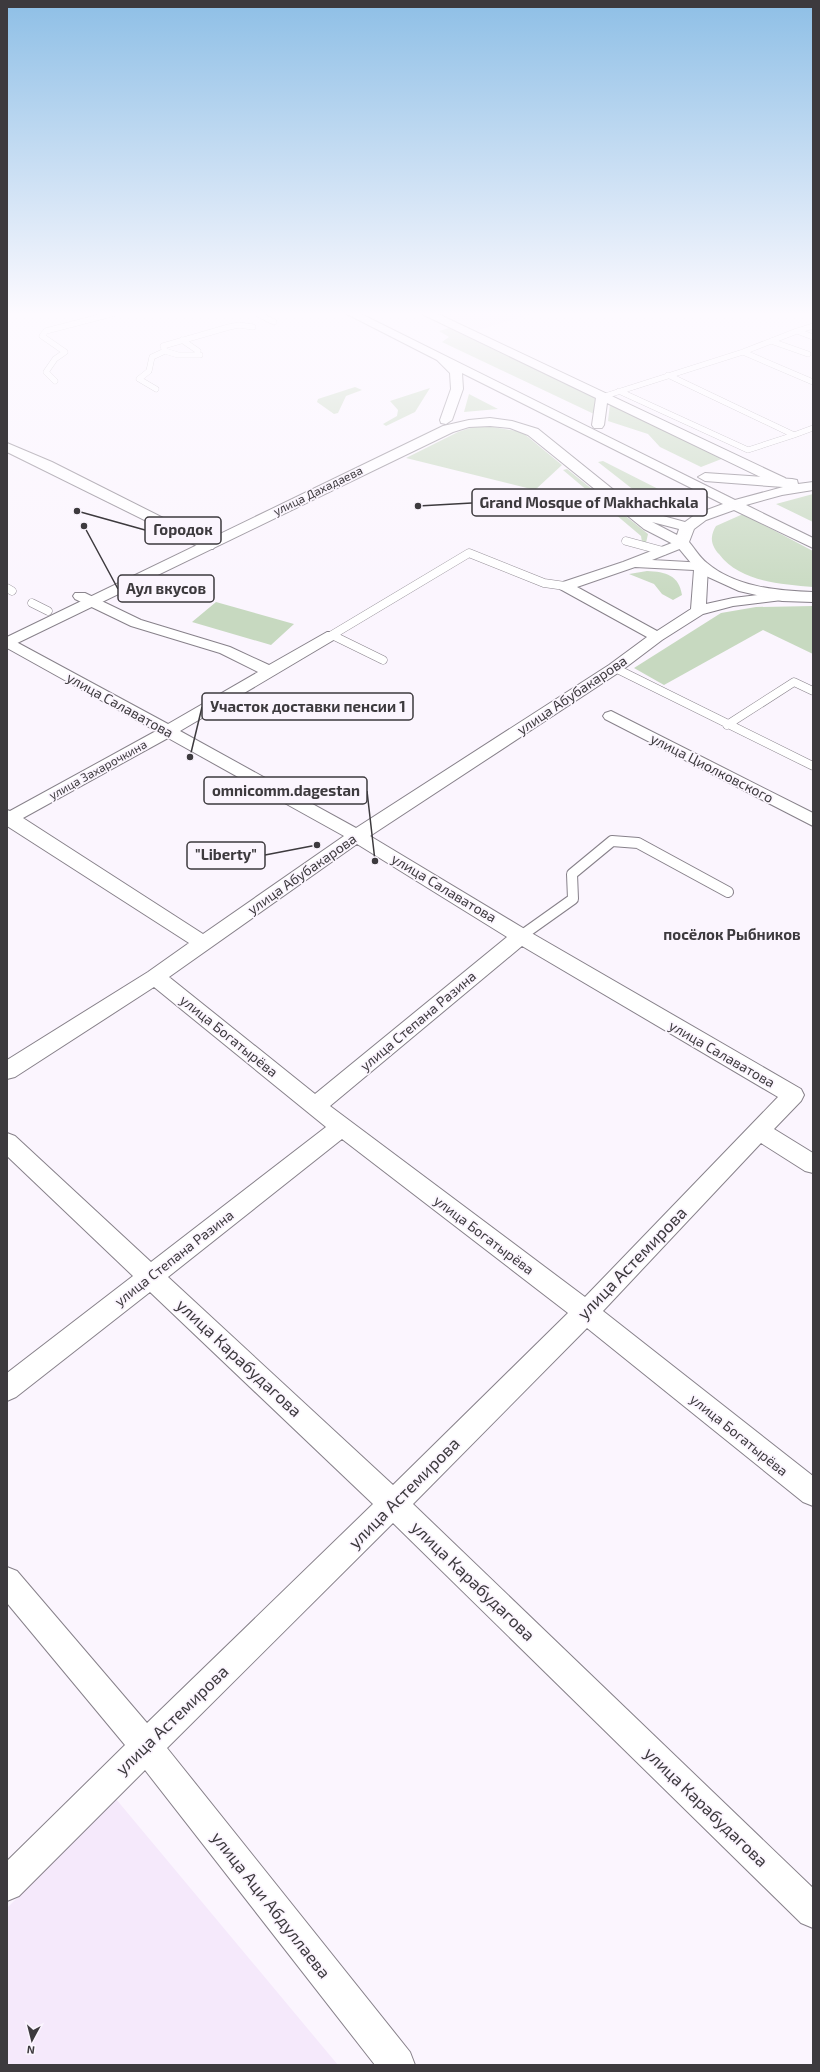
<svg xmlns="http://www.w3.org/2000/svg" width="820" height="2072" font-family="'Exo 2',sans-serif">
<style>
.built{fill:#f5e9fb}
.green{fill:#c7d9c0}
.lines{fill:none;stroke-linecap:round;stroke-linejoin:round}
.service-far2-casing{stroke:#87818a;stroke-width:6}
.service-far1-casing{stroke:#87818a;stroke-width:9}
.service-casing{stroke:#87818a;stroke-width:12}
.minor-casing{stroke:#87818a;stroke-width:2}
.secondary-casing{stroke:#87818a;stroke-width:2}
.primary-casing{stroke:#87818a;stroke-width:2}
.service-far2{stroke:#fff;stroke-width:5.5}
.service-far1{stroke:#fff;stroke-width:8}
.service{stroke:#fff;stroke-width:10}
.minor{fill:#fff;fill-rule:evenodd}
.secondary{fill:#fff;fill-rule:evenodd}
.primary{fill:#fff;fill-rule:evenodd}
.labels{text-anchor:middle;stroke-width:3.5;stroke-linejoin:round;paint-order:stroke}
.far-street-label{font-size:12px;fill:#3d3a3e;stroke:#fbf5fe}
.street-label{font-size:14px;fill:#3d3a3e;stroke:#fbf5fe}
.neighbourhood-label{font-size:15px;font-weight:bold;fill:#3d3a3e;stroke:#fbf5fe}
.near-street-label{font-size:17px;fill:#3d3a3e;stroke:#fbf5fe}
.leader{fill:none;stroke:#3d3a3e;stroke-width:1.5}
.callout-dot{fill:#3d3a3e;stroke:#fbf5fe;stroke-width:1.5}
.callout{fill:#fbf5fe;stroke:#3d3a3e;stroke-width:1.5}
.callout-label{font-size:15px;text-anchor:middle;font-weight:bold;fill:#3d3a3e}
</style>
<rect width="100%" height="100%" fill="#fbf5fe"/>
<path class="built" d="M440 313H535L478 330Z
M116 1799 338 2065H7V1908Z"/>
<path class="green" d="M449 328 596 398 594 414 442 342 449 337 439 331Z
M355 387 362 390 346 396 338 413 334 414 317 402 318 399Z
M430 388 415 412 386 426 383 424 397 416 398 410 390 401Z
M469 394 498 409 464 412Z
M610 404 724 458 701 467 660 447 648 434 608 421Z
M473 427H493L522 432 562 465 535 490 406 458 458 432Z
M603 461 678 499 663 517 651 513 629 496 635 491 598 462Z
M567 469 648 534 646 543 642 542 641 536 563 470Z
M813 494V522L776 504Z
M743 514 813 551V587C781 584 740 582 719 554 715 550 711 543 712 537 712 534 714 529 716 526Z
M647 571C666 572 679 575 682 595L673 600 662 594 654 584 629 574Z
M216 602 294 624 271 645 192 622Z
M813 606V654L763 630 664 685 634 668 721 613 756 607Z"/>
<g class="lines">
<g class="service-far2-casing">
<path id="service-far2" d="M256 313 274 322
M797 331 813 326
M182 340 198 351
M771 341 808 354
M165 351 178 355H200
M743 352 813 382
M668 375 794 435 813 428
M55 381 46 372 55 359 65 352 42 336 46 331 115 313
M156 389 139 379 149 371 152 357 165 351 163 346 229 327 239 325 253 327
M619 391 748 450 794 435
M602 397 743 352 797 331 813 337"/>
</g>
<g class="service-far1-casing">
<path id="service-far1" d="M626 541 663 551
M7 588 12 591
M32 603 48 611
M383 660 332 635 469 553 544 583 565 586
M615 668 813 766
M727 725 794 682 813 691"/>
</g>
<g class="service-casing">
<path id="service" d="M521 936 573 899 572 874 612 841 638 843 728 892"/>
</g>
<g class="minor-casing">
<path id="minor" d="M423 313H436L785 478 787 481 780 485 775 484 607 403 604 425 602 428H594L592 425 596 398 424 315Z
M682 539 687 540 689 543 687 546 652 560 706 563 708 566 706 604 733 598 782 592 787 593 789 596 787 599 782 600 733 606 703 614 662 640 621 671 370 836 528 931 801 1089 804 1095 801 1101 774 1129 813 1153V1173L805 1171 761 1143 603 1311 813 1476V1506L803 1502 587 1328 413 1504 813 1888V1928L801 1923 393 1523 167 1748 410 2052 415 2065H375L145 1770 19 1896 7 1901V1861L125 1745 7 1603V1567L17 1571 147 1723 373 1504 150 1292 16 1397 7 1401V1373L133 1276 7 1156V1133L15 1136 151 1262 326 1127 154 987 15 1077 7 1079V1060L148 972 189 943 7 826V810L10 811 156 731 7 648V637L168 724 258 672 220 653 131 626 75 599 73 596 75 593H85L141 620 230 647 269 665 327 632H337L340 635 337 638 180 731 356 828 609 665 647 637 560 589 558 586 560 583 623 562ZM635 567 694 570 691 609 657 631 577 587ZM168 738 344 836 203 934 23 818ZM357 844 507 937 315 1094 169 977ZM522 946 778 1097 585 1297 330 1106ZM342 1139 568 1313 393 1485 168 1277Z
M611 711 813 813V826L605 719 603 716 605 713Z"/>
</g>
<g class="secondary-casing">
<path id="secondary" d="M7 443 52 462 213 543 215 546 213 549H203L7 452Z"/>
</g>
<g class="primary-casing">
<path id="primary" d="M345 313H359L735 500 783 487 705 481 698 477 705 473 792 479 797 480 798 484 813 482V490L782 495 746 505 813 538V548L734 510 706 520 694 529 689 542C695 549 700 558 707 563 735 587 778 591 813 592V602L782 601 739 591 706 576 696 569 677 546 644 529 528 435 510 428 490 426 469 427 453 432 7 648V637L443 426 469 420 490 418 512 421 538 429 646 516 652 513 685 522 696 514 723 504 462 373 463 389 452 420 446 424 441 423 440 420 451 389 450 373 437 360ZM652 522 679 529 677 535 654 523Z"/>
</g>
<use href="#service-far2" class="service-far2"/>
<use href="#service-far1" class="service-far1"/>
<use href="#service" class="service"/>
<use href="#minor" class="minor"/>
<use href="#secondary" class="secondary"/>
<use href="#primary" class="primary"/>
</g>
<linearGradient id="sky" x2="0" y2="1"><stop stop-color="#8ebfe6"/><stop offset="0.52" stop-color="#fdfaff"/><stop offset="1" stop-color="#fdfaff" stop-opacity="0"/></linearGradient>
<rect width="820" height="603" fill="url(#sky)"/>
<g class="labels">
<g class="far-street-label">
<text transform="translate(318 491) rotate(-26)" y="4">улица Дахадаева</text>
<text transform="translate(98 770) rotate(-29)" y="4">улица Захарочкина</text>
</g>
<g class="street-label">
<text transform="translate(572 695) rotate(-34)" y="5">улица Абубакарова</text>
<text transform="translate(120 705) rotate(29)" y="5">улица Салаватова</text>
<text transform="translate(712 768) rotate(27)" y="5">улица Циолковского</text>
<text transform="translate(302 874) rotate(-35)" y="5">улица Абубакарова</text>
<text transform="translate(444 888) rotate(31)" y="5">улица Салаватова</text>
<text transform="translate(418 1021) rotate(-40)" y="5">улица Степана Разина</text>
<text transform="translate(229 1036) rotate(39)" y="5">улица Богатырёва</text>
<text transform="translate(722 1054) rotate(30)" y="5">улица Салаватова</text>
<text transform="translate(484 1235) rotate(37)" y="5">улица Богатырёва</text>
<text transform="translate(174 1258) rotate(-38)" y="5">улица Степана Разина</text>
<text transform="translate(739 1435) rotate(39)" y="5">улица Богатырёва</text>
</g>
<g class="neighbourhood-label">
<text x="732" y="940">посёлок Рыбников</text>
</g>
<g class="near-street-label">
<text transform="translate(632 1263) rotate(-46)" y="6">улица Астемирова</text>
<text transform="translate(239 1358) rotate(43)" y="6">улица Карабудагова</text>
<text transform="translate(404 1493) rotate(-45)" y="6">улица Астемирова</text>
<text transform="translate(473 1581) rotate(44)" y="6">улица Карабудагова</text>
<text transform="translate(172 1720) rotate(-44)" y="6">улица Астемирова</text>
<text transform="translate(706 1807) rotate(44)" y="6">улица Карабудагова</text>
<text transform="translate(271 1905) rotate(52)" y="6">улица Аци Абдуллаева</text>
</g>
</g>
<path class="leader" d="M418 506L472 503M77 511L145 530M84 526L118 589M190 757L202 707M375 861L367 791M317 845L265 855"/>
<g class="callout-dot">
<circle cx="418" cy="506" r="4"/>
<circle cx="77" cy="511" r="4"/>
<circle cx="84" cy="526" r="4"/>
<circle cx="190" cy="757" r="4"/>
<circle cx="375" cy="861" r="4"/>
<circle cx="317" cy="845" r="4"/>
</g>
<g class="callout">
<rect x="472" y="489" width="235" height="27" rx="4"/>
<rect x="145" y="517" width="76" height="27" rx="4"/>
<rect x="118" y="575" width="96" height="27" rx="4"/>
<rect x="202" y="693" width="211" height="27" rx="4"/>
<rect x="204" y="777" width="163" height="27" rx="4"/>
<rect x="187" y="842" width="78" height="27" rx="4"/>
</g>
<g class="callout-label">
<text x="589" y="508">Grand Mosque of Makhachkala</text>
<text x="183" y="535">Городок</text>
<text x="166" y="594">Аул вкусов</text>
<text x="308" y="712">Участок доставки пенсии 1</text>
<text x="286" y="796">omnicomm.dagestan</text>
<text x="226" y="860">"Liberty"</text>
</g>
<rect width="820" height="2072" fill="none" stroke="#3d3a3e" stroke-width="16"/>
<g transform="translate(32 2040) rotate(187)" stroke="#fbf5fe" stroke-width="3" paint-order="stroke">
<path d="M0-3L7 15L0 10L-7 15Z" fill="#3d3a3e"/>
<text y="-6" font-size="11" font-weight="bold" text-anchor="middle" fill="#3d3a3e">N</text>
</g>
</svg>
